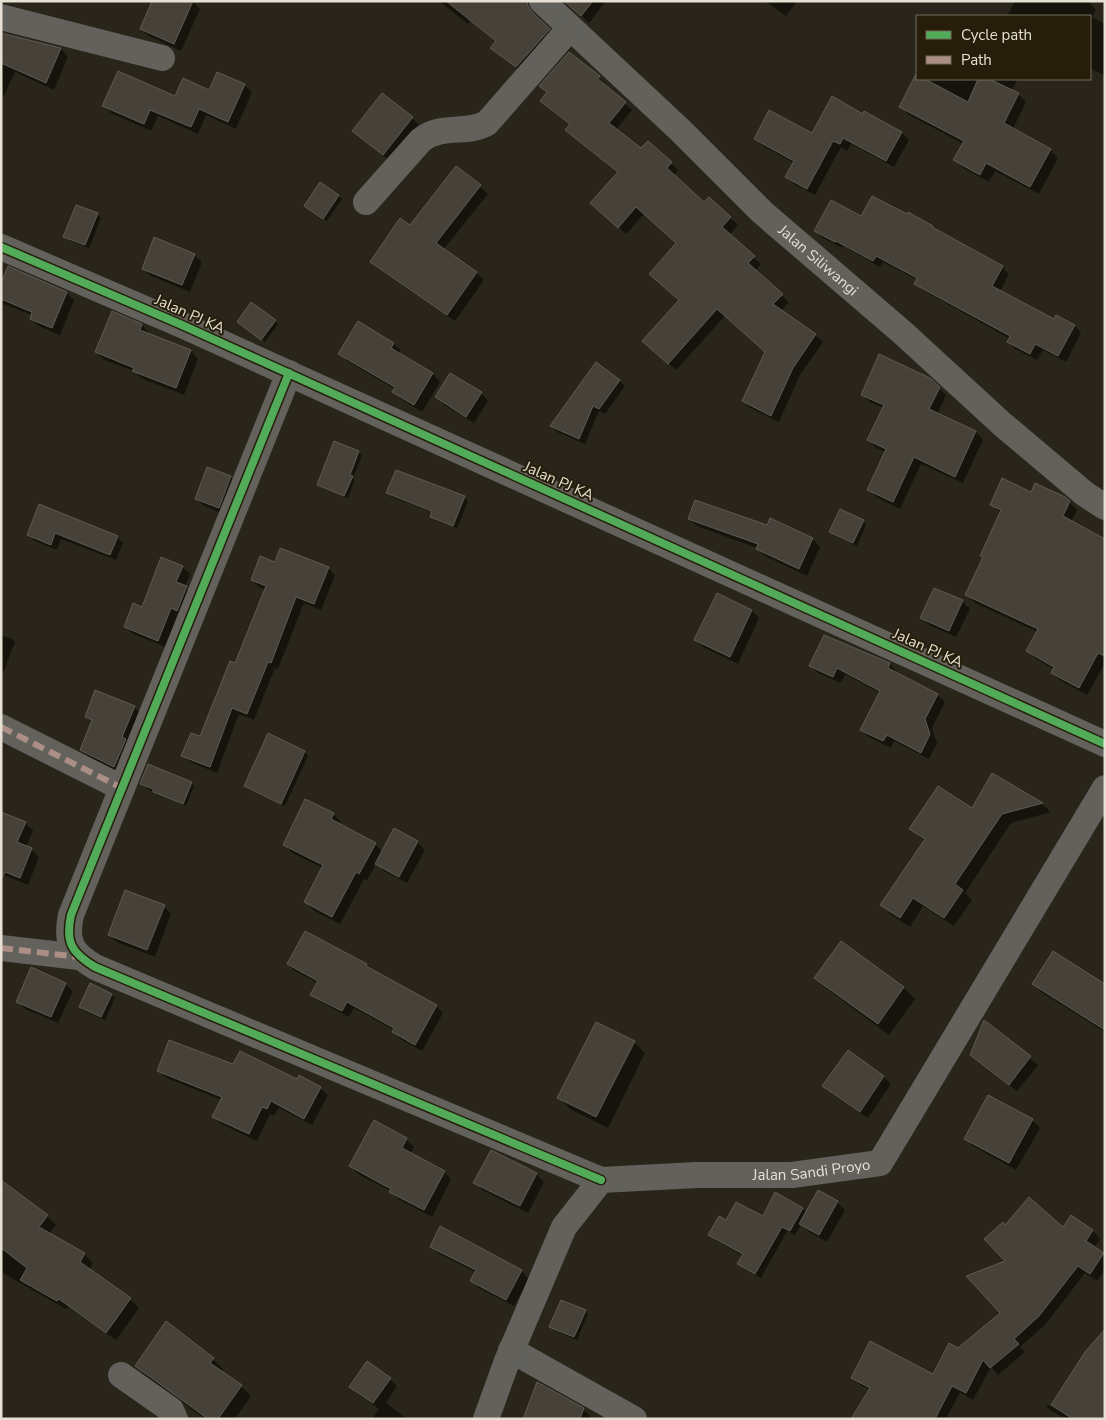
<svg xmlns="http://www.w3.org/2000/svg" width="1106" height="1420" font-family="'Nunito Sans',sans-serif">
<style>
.shadow{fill:#0007}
.building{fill:#464139;stroke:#605b52}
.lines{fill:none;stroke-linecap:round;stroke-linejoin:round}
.street{stroke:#62615c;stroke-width:26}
.quiet{stroke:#ac8f84;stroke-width:6;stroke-dasharray:12 6;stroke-linecap:butt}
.cycleway-casing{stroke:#261e0a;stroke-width:11}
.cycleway{stroke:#51ab58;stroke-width:8}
.labels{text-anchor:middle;stroke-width:4;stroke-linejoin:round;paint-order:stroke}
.street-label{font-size:15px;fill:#e6e1d4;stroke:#261e0a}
</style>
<rect width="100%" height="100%" fill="#2a251a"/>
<path class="shadow" d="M192 1 200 9 181 51 149 36 141 29Z
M439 1H513L556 37 523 74 492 47 496 41 470 21 468 24Z
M566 1H606L589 23Z
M765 1H797L786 16Z
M1015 1H1088L1096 10 1092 17 1105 24V76L1090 68V16H1007Z
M1 34 61 49 68 56 54 90 15 72 4 96 1 95Z
M569 54 599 77 606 85 605 86 632 110 616 130 641 150 671 163 678 170 673 176 705 204 709 199 738 225 729 235 761 264 755 271 789 302 781 311 815 335 823 342 800 375 779 422 750 408 743 401 766 352 725 316 676 370 651 348 680 301 677 244 644 214 626 234 599 210 619 173 571 125 541 101 548 93Z
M917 75V79H1018L1011 91 1018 94 1026 102 1013 129 1050 150 1058 158 1039 194 995 171 989 182 963 168 955 160 964 144 909 115 900 106Z
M244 85 252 92 236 129 206 115 198 134 158 116 151 131 111 113 104 106 176 97Z
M864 115 902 133 909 140 894 167 851 144 847 151 841 147 815 195 794 184 787 177 794 163 763 146 755 139 812 135Z
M412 118 419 125 391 162 353 131Z
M457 168 488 194 443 250 476 272 484 280 455 321 379 269 371 262 410 227Z
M338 196 342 199 327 221 309 209Z
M97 214 101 218 89 248 68 240 65 236Z
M862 218 932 227 937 232 1002 267 1009 274 1000 291 1054 321 1056 317 1075 326 1081 333 1066 362 1043 350 1037 360 1015 349 1008 342 1010 339 923 290 916 283 917 280 883 262 880 267 843 246 842 248 823 238 816 231Z
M194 255 202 262 190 292 151 276 143 269Z
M1 286 66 293 74 300 60 335 39 326 31 319 32 315 4 304 1 301Z
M112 313 142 325 149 333V334L191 351 198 359 184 395 141 378 134 371 104 360 96 352Z
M275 320 278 324 265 342 238 322Z
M358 323 394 344 401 351 399 354 433 374 440 382 422 412 401 399 394 392 395 389 347 361 340 354Z
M929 379 946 395 937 415 976 432 983 440 963 483 921 464 900 509 876 497 869 490 886 452 876 448 868 440 884 408 870 402 862 394Z
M619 380 625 386 605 414 599 411 585 444 557 432 551 426Z
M481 393 488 401 474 423 444 405 437 397Z
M358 452 362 456 353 478 355 480 348 498 322 488 318 484Z
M208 468 231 477 238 485 226 515 204 506 196 498Z
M396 472 464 498 468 501 457 528 435 520 431 517 433 512 391 497 388 493Z
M1032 493 1069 502 1077 510 1071 522 1105 540V663L1087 695 1061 681 1052 673 1054 669 1036 659 1028 651 1038 632 975 603 967 595 984 558 981 556 1001 513 991 504Z
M40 506 117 537 123 543 116 560 61 539 57 550 35 541 28 535Z
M690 519 767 527 771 520 813 539 820 547 807 576 765 556 757 548 697 526Z
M863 521 866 525 857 546 834 535 831 532Z
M281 550 328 568 335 575 321 610 304 603 278 669 275 668 254 720 239 714 217 773 190 762 183 755 201 738 236 664 266 590 259 587 252 580 275 563Z
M182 567 190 574 185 587 194 595 166 647 133 634 125 627Z
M717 594 752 611 759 618 738 664 703 647 696 640Z
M962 601 970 609 956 637 929 625 922 618Z
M1 635 12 639 15 642 4 671 1 670Z
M824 636 890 664 897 672 896 674 938 695 945 702 932 728 937 743 929 759 894 741 891 748 869 737 861 730 880 693 845 674 841 683 818 673 811 666Z
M134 707 142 714 122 774 89 757 81 750 92 723 86 717Z
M269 735 305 752 308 756 285 806 249 789 245 785Z
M993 774 1042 804 1051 812 1011 823 965 893 972 900 954 926 923 906 910 927 891 915 882 905 925 841 911 829 972 810Z
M191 783 194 786 186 806 157 795 141 784Z
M333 814 341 822 339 825 375 844 383 852 394 830 417 842 425 850 407 883 384 871 376 863 367 881 364 879 340 924 313 910 306 902 323 868 292 853 285 845Z
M25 823 33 830 26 847 31 849 39 857 28 885 1 874Z
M164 906 171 914 155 957 117 942 109 935Z
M841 943 904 988 915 999 889 1035 827 989 815 978Z
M288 964 366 965 373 971 436 1006 443 1013 422 1051 400 1039 393 1032 394 1030 354 1008 349 1017 319 1001 312 994 318 983 295 971Z
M65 984 73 991 58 1023 25 1009 17 1001Z
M1034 984 1105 985V1032L1041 992Z
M111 995 115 998 105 1020 84 1011 80 1007Z
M985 1022 1038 1065 1017 1091 979 1062Z
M634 1042 645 1053 608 1128 570 1109 559 1098Z
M848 1052 884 1077 891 1084 868 1118 832 1094 824 1086Z
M233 1066 320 1088 328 1095 312 1125 279 1108 274 1116 270 1114 257 1141 221 1124 214 1116 222 1100 166 1078 159 1071Z
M989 1097 1032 1120 1040 1128 1016 1170 973 1146 965 1138Z
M406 1139 414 1147 410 1154 444 1172 451 1179 432 1217 398 1199 391 1191 358 1174 350 1166Z
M536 1174 544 1182 528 1213 482 1190 475 1182Z
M6 1185 47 1216 56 1225 49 1234 84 1254 93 1263 89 1270 130 1299 139 1308 116 1340 68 1307 66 1309 1 1272V1192Z
M837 1202 845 1210 827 1242 808 1231 801 1225 795 1235 787 1231 761 1278 744 1269 739 1264 743 1256 715 1240 710 1235 727 1221 763 1218 803 1209 807 1213Z
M1072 1217 1093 1231 1100 1239 1094 1248 1105 1255V1270L1097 1281 1085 1273 1046 1324 1020 1347 1025 1352 998 1375 991 1367 973 1400 960 1392 946 1419H852L870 1390 860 1385 853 1378 933 1375 958 1349 1001 1313 1007 1261 1005 1227 1064 1229Z
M431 1246 521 1271 529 1279 514 1306 479 1288 472 1280 476 1272 439 1254Z
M585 1311 588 1314 577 1340 554 1330 551 1327Z
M1086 1353 1105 1419H1066L1050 1410 1045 1405 1052 1406Z
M213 1359 223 1369 221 1372 241 1386 251 1396 235 1419H205L146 1376 136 1366Z
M390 1379 397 1386 386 1403 407 1419H372L379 1409 358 1394 350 1387Z
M583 1409 591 1417 590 1419H524Z"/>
<path class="building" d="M152 1H193L174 44 140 29Z
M446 1H527L528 6 532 12 550 29 516 67 490 48 496 41Z
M564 1H593L581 16Z
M1 33 61 48 46 83 1 63Z
M569 52 600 76 598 79 626 102 609 123 641 148 648 141 672 162 667 168 704 202 709 197 731 217 722 227 755 256 748 263 783 294 773 304 816 334 793 368 771 416 742 401 765 352 717 309 668 364 642 341 679 300 649 274 676 243 636 207 618 228 590 203 618 172 565 130 570 124 540 101 547 92 539 86Z
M118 71 175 96 183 78 209 90 217 72 245 84 228 122 199 109 191 127 150 110 144 124 102 106Z
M916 74 917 79H925L968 102 978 79H989L1019 93 1004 123 1051 149 1030 187 986 163 980 175 953 160 964 141 899 107Z
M382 93 413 117 383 155 352 131Z
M832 96 863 114 864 111 902 132 886 161 843 138 840 144 833 141 807 189 785 177 794 161 754 139 769 110 812 133Z
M456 166 481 185 436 243 477 272 447 315 370 262 400 218 410 225Z
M320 182 339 195 323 219 304 206Z
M872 196 907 214 908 212 933 226 932 227 1003 266 992 286 1054 319 1056 315 1075 325 1058 356 1035 344 1030 354 1007 342 1010 336 914 284 917 278 876 256 873 261 836 241 835 242 814 231 831 200 861 216Z
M76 205 98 213 85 245 63 237Z
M154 237 195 254 182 285 142 269Z
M8 266 67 292 52 328 30 319 32 312 1 299V283Z
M251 302 276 320 261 340 237 322Z
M112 311 142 324 140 330 191 350 176 388 132 371 134 368 95 352Z
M358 321 394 343 391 348 433 373 414 405 392 392 395 387 338 354Z
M879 354 930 378 940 387 929 409 976 431 955 477 914 457 893 502 867 490 886 449 867 440 884 405 861 395Z
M596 362 620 380 599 409 593 406 579 439 550 426Z
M450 373 482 392 466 417 435 397Z
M334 441 359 451 350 475 353 476 344 496 317 485Z
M207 467 231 476 219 508 195 499Z
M396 470 465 496 453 526 430 517 432 511 386 493Z
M1002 478 1031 492 1035 483 1065 497 1070 501 1063 516 1105 539V656L1098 653 1079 688 1051 673 1054 667 1026 651 1038 629 965 595 983 557 980 556 1001 510 990 505Z
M695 500 767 525 770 518 813 538 799 569 756 549 758 544 688 519Z
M39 504 118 536 110 555 55 533 51 545 27 535Z
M840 509 864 520 853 543 829 532Z
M280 548 329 567 314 604 296 597 271 663 268 662 247 714 232 708 210 767 181 756 191 733 200 736 230 661 235 663 266 586 251 580 260 556 275 562Z
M161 557 183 566 176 582 187 586 177 611 171 608 158 641 124 627 133 603 142 607Z
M934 588 963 600 949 631 920 618Z
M717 593 752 610 730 657 694 640Z
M824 635 890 663 888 668 938 694 925 719 930 734 921 753 887 735 883 741 860 730 880 691 837 668 833 677 809 666Z
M95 690 135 706 122 737 126 739 114 767 80 750 92 720 85 717Z
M268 733 305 751 281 804 244 786Z
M148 764 192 782 183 804 153 792V789L140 784Z
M992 773 1043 803 1002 814 955 884 963 890 944 918 913 898 900 918 880 905 925 839 909 829 938 786 972 808Z
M305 799 334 813 331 819 376 843 359 874 356 872 332 917 304 902 323 865 283 845Z
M1 812 26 822 17 842 32 848 20 878 5 872 1 880Z
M394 828 418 841 399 877 375 864Z
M125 890 165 905 147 950 108 935Z
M305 931 367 964 366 966 437 1005 415 1045 392 1032 394 1028 347 1002 342 1011 310 995 318 981 287 964Z
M841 941 904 987 878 1024 814 978Z
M1053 951 1105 984V1030L1032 984Z
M31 967 66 983 51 1017 16 1002Z
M90 983 112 994 101 1017 79 1007Z
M984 1020 1031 1056 1009 1085 970 1055Z
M596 1022 635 1041 596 1117 557 1098Z
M169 1040 233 1064 240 1051 297 1079 299 1075 321 1087 304 1119 271 1101 267 1109 262 1107 249 1134 212 1117 222 1097 157 1071Z
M848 1050 884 1076 860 1112 822 1086Z
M988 1095 1033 1119 1009 1163 964 1139Z
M374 1120 407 1138 402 1148 445 1171 424 1210 389 1192 391 1189 349 1166Z
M491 1150 537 1173 520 1206 473 1183Z
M1 1180 48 1215 39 1227 85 1253 80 1262 131 1298 106 1333 59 1299 57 1301 20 1280 27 1268 1 1248Z
M818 1190 838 1201 819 1235 799 1224Z
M775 1192 803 1208 790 1231 782 1227 755 1274 737 1264 743 1254 708 1235 719 1216 726 1220 736 1202 763 1216Z
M1029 1197 1063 1227 1071 1215 1093 1230 1086 1241 1104 1253 1090 1274 1078 1266 1039 1316 1014 1339 1019 1344 990 1368 983 1360 966 1393 952 1386 935 1419H851L870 1388 851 1378 870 1341 933 1374 949 1343 958 1348 1000 1313 966 1276 1005 1261 984 1239 1003 1222 1005 1225Z
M440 1226 522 1270 506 1300 470 1281 476 1270 430 1247Z
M561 1300 586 1310 574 1337 549 1327Z
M166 1321 214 1358 210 1363 242 1385 218 1419H208L135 1366Z
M1105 1329V1419H1073L1051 1405 1085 1352Z
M367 1361 391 1378 373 1403 349 1387Z
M537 1382 584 1408 580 1419H523Z"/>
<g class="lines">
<g class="street">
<path id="s1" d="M542 1 680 130 762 212 903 333 1002 424 1085 494 1105 507"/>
<path d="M1 17 162 58"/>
<path d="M366 202 421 140C443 123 467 135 487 123L570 28"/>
<path d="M1 247 182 325 1105 744"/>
<path d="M289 373 71 915C65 943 72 953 95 967L601 1180"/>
<path d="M1 727 122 788"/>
<path d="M1 948 79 957"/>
<path d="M511 1350 634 1419"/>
<path d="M121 1375 171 1410 175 1419"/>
<path id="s2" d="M486 1419 507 1361 564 1227 601 1180 697 1175H792L880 1163 1105 788"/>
</g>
<path class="quiet" d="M1 727 122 788
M1 948 79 957"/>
<g class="cycleway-casing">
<path id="cycleway" d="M1 247 182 325 1105 744
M289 373 71 915C65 943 72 953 95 967L601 1180"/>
</g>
<use href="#cycleway" class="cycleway"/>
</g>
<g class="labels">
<g class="street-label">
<text dy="5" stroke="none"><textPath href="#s1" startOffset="379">Jalan Siliwangi</textPath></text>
<text transform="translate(190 314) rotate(24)" y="5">Jalan PJ KA</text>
<text transform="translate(559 481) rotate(24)" y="5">Jalan PJ KA</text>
<text transform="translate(928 648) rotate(24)" y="5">Jalan PJ KA</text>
<text dy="5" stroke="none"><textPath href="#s2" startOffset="478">Jalan Sandi Proyo</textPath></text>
</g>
</g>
<rect width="1106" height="1420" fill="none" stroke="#e6e1d4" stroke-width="5"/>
<rect x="916" y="15" width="175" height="65" fill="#261e0a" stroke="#736c5b"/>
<rect x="926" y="31" width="25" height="8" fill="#51ab58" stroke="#736c5b"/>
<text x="961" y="40" font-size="15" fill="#e6e1d4">Cycle path</text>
<rect x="926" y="56" width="25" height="8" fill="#ac8f84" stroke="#736c5b"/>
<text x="961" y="65" font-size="15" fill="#e6e1d4">Path</text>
</svg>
